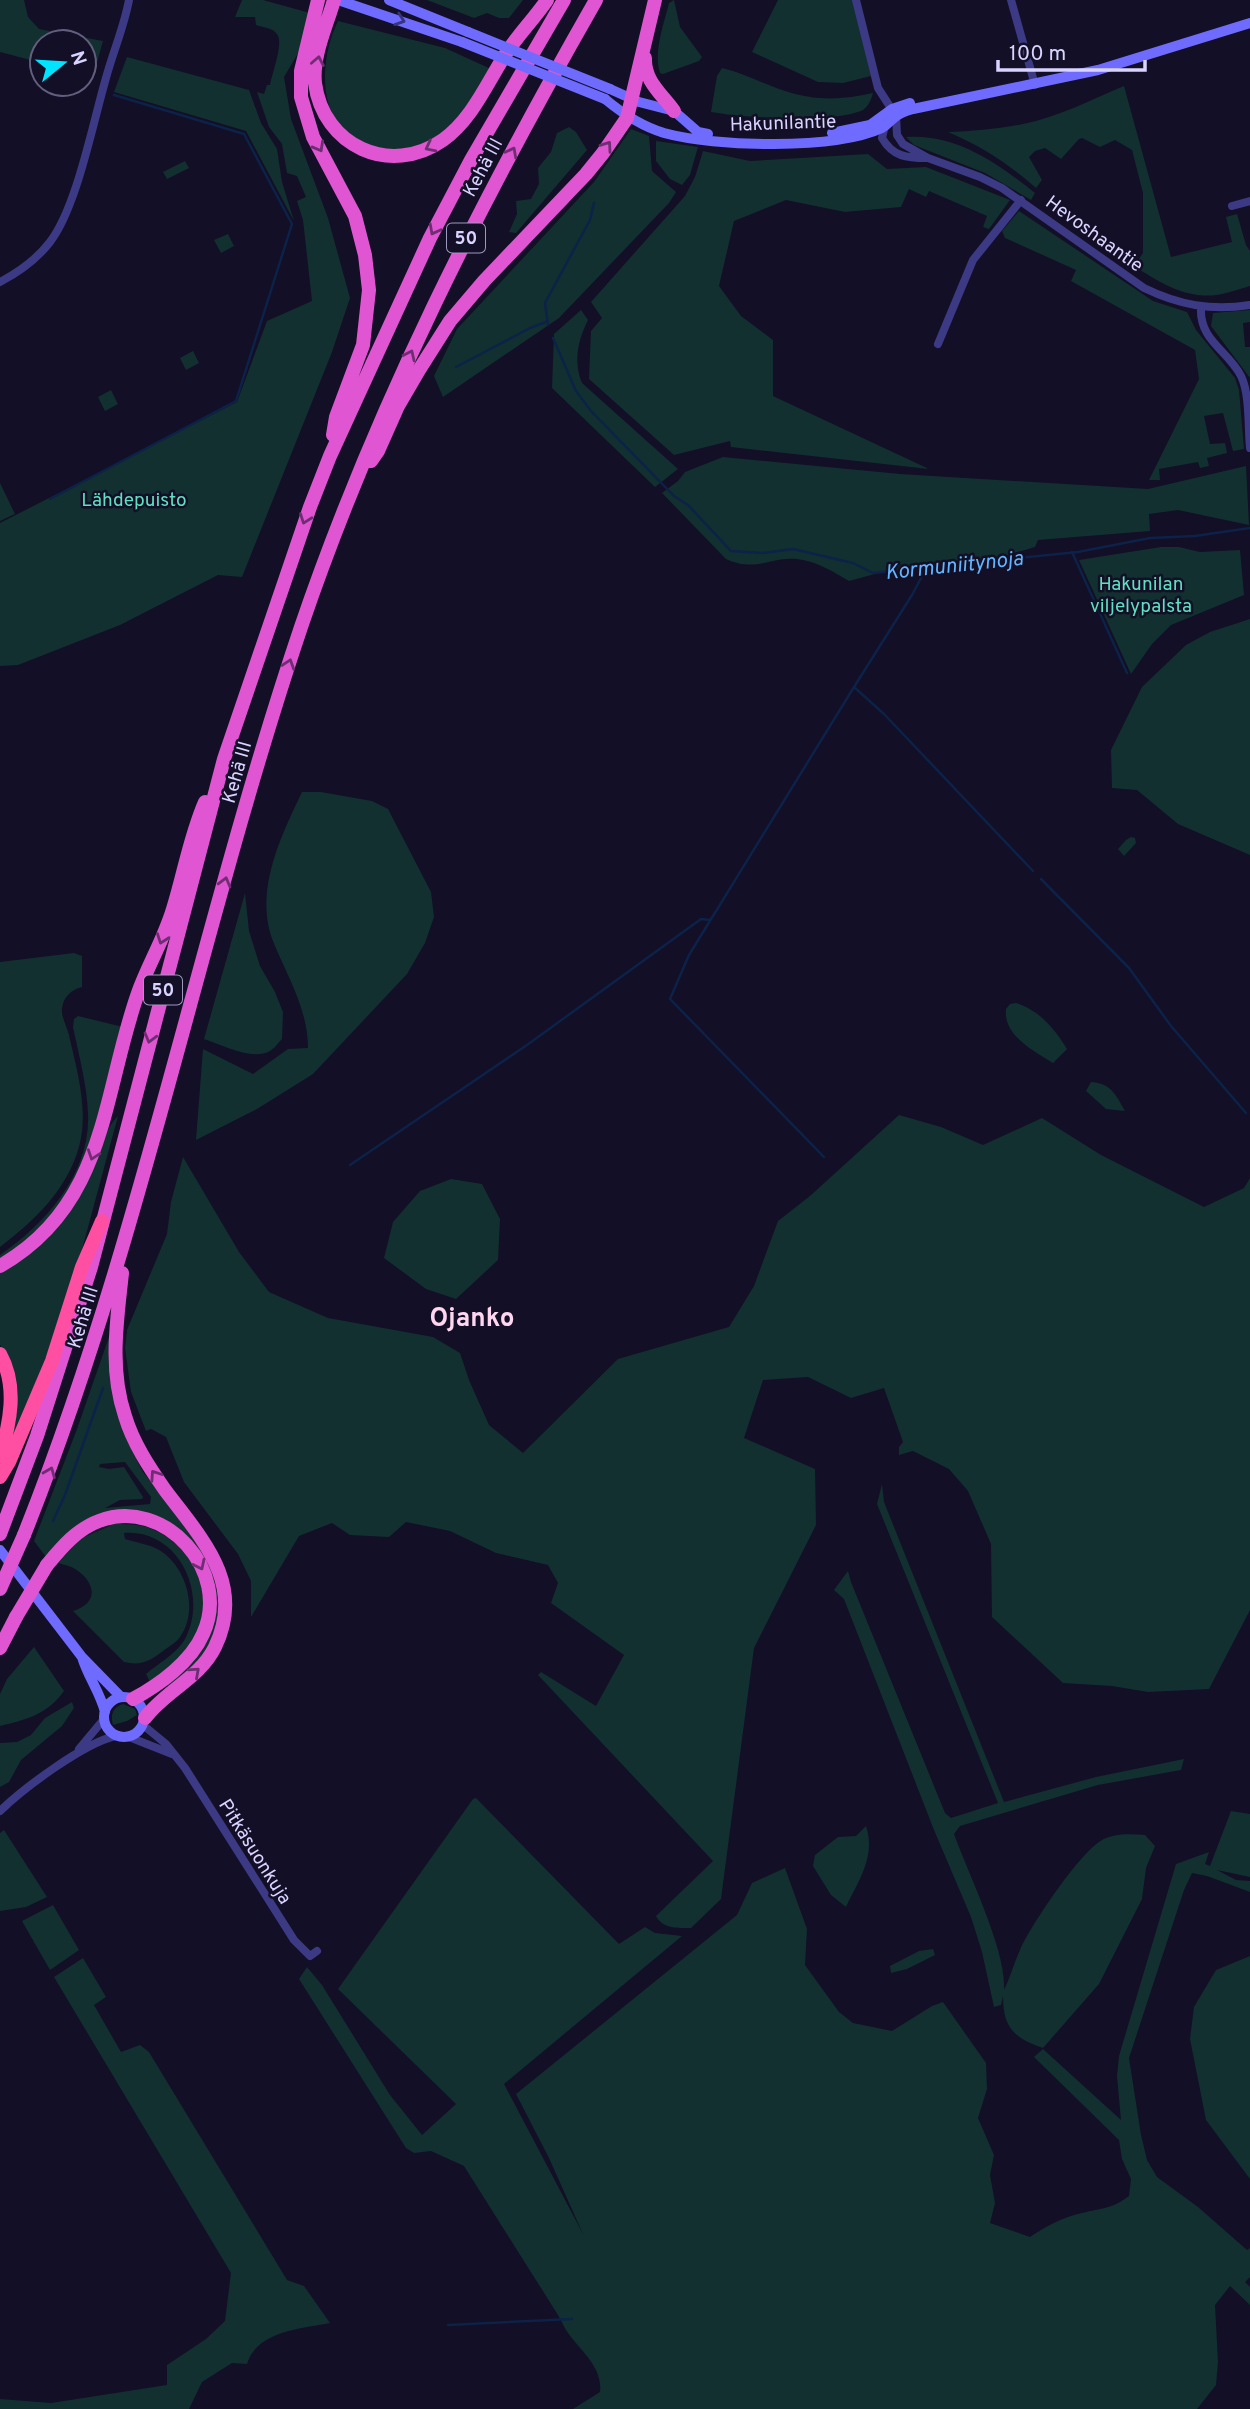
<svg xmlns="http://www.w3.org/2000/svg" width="1250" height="2409" font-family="Overpass,sans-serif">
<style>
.green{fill:#12302f;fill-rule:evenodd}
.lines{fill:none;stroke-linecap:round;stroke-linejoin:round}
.stream{stroke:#0c2248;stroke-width:2.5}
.minor{stroke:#3d3a85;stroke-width:8}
.secondary{stroke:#6f6bff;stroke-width:10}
.trunk{stroke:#e055d1;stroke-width:14}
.motorway{stroke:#ff4fa3;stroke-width:14}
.secondary-bridge{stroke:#6f6bff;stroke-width:10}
.trunk-bridge{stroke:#e055d1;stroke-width:14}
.oneway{stroke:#38347d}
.oneway2{stroke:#6f2e73}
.labels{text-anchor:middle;stroke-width:5;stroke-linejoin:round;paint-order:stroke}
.shield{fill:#130f26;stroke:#9e99be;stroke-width:2}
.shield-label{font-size:18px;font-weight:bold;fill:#d9d4ff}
.street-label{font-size:19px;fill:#d9d4ff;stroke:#130f26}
.park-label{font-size:19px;fill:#5fe0c0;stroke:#130f26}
.water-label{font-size:21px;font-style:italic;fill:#62b6ff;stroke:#130f26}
.district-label{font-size:26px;font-weight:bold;fill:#ffd6f0;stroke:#130f26}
</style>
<rect width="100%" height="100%" fill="#130f26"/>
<path class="green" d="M0 0H24L28 17 39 29 103 41 93 77 84 74V42H42V63L0 52Z
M242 0H263L310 13 300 50 284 77 291 119 328 218 350 298 332 352 242 577 218 575 120 625 18 665 0 666V523L237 402 267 321 312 301 303 220 297 201 306 197 297 176 287 173 282 144 269 127 257 92 264 94 267 85H270C272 73 284 43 277 34 273 28 262 27 256 25L255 17H235Z
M427 0H523L509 18H499L487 13 474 18Z
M674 0 680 27 702 57 699 61 663 74 660 73C653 52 664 24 669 3Z
M778 0H853L871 76 843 83 818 82 752 52Z
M338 21 445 48 491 69C476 91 464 116 443 133 427 145 407 150 388 149 319 145 314 71 338 21Z
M127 57 249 90 261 123 277 149 282 182 294 221 246 131 114 92Z
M722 68C744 73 763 84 785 91 815 101 842 100 873 93 871 100 868 108 861 111 830 123 745 118 711 112L717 76Z
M1124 86 1171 257 1232 242 1226 217 1237 214 1246 245 1250 251V286C1239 289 1228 293 1217 295 1185 299 1159 282 1134 266L1143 253V193L1132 150 1115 140 1100 147 1082 138 1079 139 1061 159 1045 148 1035 151 1029 157 1042 180 1036 188C1009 164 981 146 948 132 973 131 998 129 1023 124 1058 117 1091 100 1124 86Z
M569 127 576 132 587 150 516 233 509 232 517 214 516 201 531 199 539 184 538 168 551 152 557 133Z
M631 129 649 136 652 171 676 192 669 203 559 318 443 397 434 376 457 329 594 182Z
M906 137C955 133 998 163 1035 193L1031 200 985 173 914 145Z
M656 141 698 147 690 175 682 185 670 179 656 161Z
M703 151 750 161 868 154 887 169 926 167 1010 200 989 229 983 227 987 216 929 191 926 197 909 189 901 207 845 212 786 200 734 221 719 286 741 316 773 340V396L929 469 731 447 730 441 674 455 589 379 591 331 602 318 591 302 685 196 695 177Z
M185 161 189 168 167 179 163 172Z
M1019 211 1153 301 1187 312 1196 330 1235 378 1239 390 1244 449 1233 451 1223 413 1204 416 1210 444 1225 443 1227 453 1207 458 1209 466 1200 468 1198 462 1159 469 1160 480H1149L1199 379 1195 350 1071 281 1076 270 1005 238 1002 231Z
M228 234 234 246 221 253 214 240Z
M581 310 588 320C578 340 573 362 582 383L678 469 655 487 552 388 554 334Z
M1250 310V322L1243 323 1245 347H1250V378L1211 326 1213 313Z
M193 351 199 363 186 370 180 358Z
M111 390 118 404 105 411 98 397Z
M723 457 900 474 1148 489 1246 466 1249 525 1178 510 1149 514 1150 531 1038 540 1035 547 1008 555V558L886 571 849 581C833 572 817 561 797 559 770 556 757 573 726 559L662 493 678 481 685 472Z
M0 483 15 514 0 521Z
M1161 547H1179L1200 552 1240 550 1244 595 1171 625 1152 644 1131 674 1079 560Z
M1250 619V855L1178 824 1137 790 1112 788 1111 750 1142 687 1186 645 1210 632Z
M302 792H321L372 801 388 809 431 892 434 917 425 943 407 974 313 1074 257 1109 196 1140 203 1049 253 1074 288 1049 308 1048C308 1011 289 979 275 946 252 895 280 838 302 792Z
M1131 837 1135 838 1136 843 1124 856 1118 849 1126 840Z
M245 893 249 931 260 966 275 992 283 1012 282 1039C278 1043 274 1049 270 1051 252 1061 222 1045 204 1039Z
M74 953 82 956V987C71 990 63 997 62 1009 61 1016 67 1027 69 1035 77 1071 89 1110 79 1147 67 1190 34 1221 0 1247V962Z
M1016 1003C1039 1010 1055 1029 1067 1049L1053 1063C1033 1051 1003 1035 1006 1009L1010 1004Z
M78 1016 123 1027C107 1083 98 1147 65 1196 48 1222 25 1241 0 1260V1255C46 1223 91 1173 88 1113 87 1085 79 1056 73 1027L74 1019Z
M1091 1082C1111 1083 1116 1095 1125 1111L1106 1109 1086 1091Z
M899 1115 941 1127 983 1145 1042 1118 1101 1155 1204 1207 1244 1188 1250 1178V1610L1209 1689 1148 1692 1112 1686 1063 1683 992 1617 991 1544 968 1491 949 1469 913 1451 899 1455V1447L903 1442 884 1388 851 1398 808 1377 763 1380 744 1438 815 1469 816 1525 754 1648 721 1899 691 1928C677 1928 663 1929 656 1916L713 1861 538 1675 541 1672 596 1706 624 1655 551 1603 558 1583 548 1565 496 1553 450 1531 406 1522 389 1537 350 1535 332 1523 299 1536 251 1617V1581L238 1554 184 1482 166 1437 151 1429 146 1431 131 1392 125 1348 127 1330 167 1234 171 1202 183 1157 239 1252 269 1292 328 1318 433 1337 460 1353 469 1380 489 1425 523 1453 618 1359 729 1327 754 1286 778 1221 810 1196Z
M118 1116 80 1257 60 1323 15 1434 12 1432 5 1351 0 1345V1273C40 1247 73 1214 93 1170 102 1151 103 1131 118 1116Z
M451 1179 482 1184 500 1219 498 1260 456 1299 426 1289 384 1258 393 1222 420 1191Z
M109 1337 120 1422 132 1451 143 1472 197 1538 216 1572 222 1609 208 1652 169 1688 166 1683 213 1621 184 1534 108 1515 46 1557 34 1541 77 1429ZM125 1462 151 1497 150 1504 105 1508 120 1500 142 1499 143 1497 124 1467 109 1469 99 1467 100 1464Z
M882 1484 884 1502 1004 1802 1096 1777 1184 1759 1181 1770 1098 1785 960 1826 954 1834C968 1873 1007 1952 1004 1990 1010 1978 1014 1963 1020 1950 1031 1925 1077 1857 1099 1842 1112 1833 1130 1834 1145 1835L1155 1846 1146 1868 1142 1899 1099 1984 1043 2048C1014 2038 1003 2028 1003 1996L1001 2005 994 2007 982 1952 971 1917 934 1830 844 1599 834 1590 848 1571 851 1582 945 1813 951 1818 998 1803 877 1504Z
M114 1524C127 1524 140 1524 152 1529 192 1545 217 1595 196 1636 185 1656 167 1668 150 1682L146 1674C159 1663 179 1652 186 1637 208 1592 178 1529 124 1533L125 1539C138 1543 155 1545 165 1554 188 1573 198 1612 180 1637 176 1643 168 1647 163 1651 150 1661 141 1666 124 1662L73 1611C97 1604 97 1585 78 1571 72 1566 65 1565 58 1563L80 1539Z
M34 1647 64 1691C48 1714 26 1720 0 1726V1694L7 1679Z
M72 1702 74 1708 62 1726 21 1760 9 1782 0 1787V1743L17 1742 31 1735 45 1718Z
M123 1704 135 1709 137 1715 127 1721 113 1725C110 1715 113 1707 123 1704Z
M476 1798 619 1944 645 1927 655 1933 682 1936 504 2084 583 2234 549 2158 516 2094 737 1915 752 1883 785 1868 807 1929 805 1965 839 2012 853 2023 892 2031 932 2006 943 2002 986 2063 987 2089 978 2118 994 2155 990 2175 995 2203 990 2223 1030 2237C1046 2226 1063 2217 1082 2213 1102 2208 1112 2209 1129 2196L1131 2179 1122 2159 1119 2140 1034 2057 1043 2049 1121 2120 1117 2076 1119 2056 1176 1864 1209 1852 1205 1864 1210 1866 1231 1811 1250 1814V1877L1217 1870 1236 1880 1250 1881V1892L1207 1876 1192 1873 1184 1890 1129 2058 1141 2135 1147 2160 1157 2177 1198 2207 1247 2250 1250 2248V2277L1245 2282 1250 2287V2305L1230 2286 1215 2305 1218 2362 1216 2385 1197 2409H573L600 2392C603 2366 579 2350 566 2330 563 2325 561 2320 558 2315L464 2166 431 2151 414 2153 406 2148 299 1979 307 1967 322 1985 390 2095 422 2135 456 2104 338 1989 473 1799Z
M866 1826C876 1856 859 1880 846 1907L831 1895 813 1866 815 1855 838 1837 856 1836Z
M4 1830 47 1897 26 1907 0 1911V1833Z
M53 1905 79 1950 50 1970 22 1921Z
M933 1949 935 1955 907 1969 891 1973 890 1966 919 1951Z
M1250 1956V2179L1206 2120 1190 2039 1194 2007 1216 1970Z
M83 1958 106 1997 94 2005 121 2052 140 2045 149 2052 287 2280 304 2286 330 2323C300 2329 257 2331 247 2364L232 2363 202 2382 189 2409H0V2399L51 2403 167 2385V2365L206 2339 225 2321 231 2273 54 1977Z"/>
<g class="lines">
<path class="stream" d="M548 325 545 303 590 220 594 203
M553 338 576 391 591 411 674 496 688 505 731 551 763 553 793 549 853 563 873 573 1078 552 1150 538 1195 536 1250 528
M456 367 530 328 546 322
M50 499 236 401 292 224 244 134 114 95
M1072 552 1127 673
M926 569 912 595 854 687 884 714 1033 871
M1041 879 1129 968 1171 1026 1246 1113
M824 1157 670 999 689 955 854 687
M350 1165 527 1045 701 919 710 920
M53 1521 65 1495 103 1388
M448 2325 572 2319"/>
<path class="minor" d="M856 0 878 88 896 116 897 135 903 144 928 158 980 177 1002 188 1144 288C1179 305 1211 311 1250 305
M1011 0 1035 85
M885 125 882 138C893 157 907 158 927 158
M1232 206 1250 201
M0 282C19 272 37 259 50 242 77 207 93 122 106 78 113 52 124 27 129 0
M1201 307C1199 341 1228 350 1241 376 1250 394 1248 428 1250 448
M938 344 973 260 1021 200
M143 1725 166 1744 185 1768 294 1940 310 1956 317 1951
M129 1737 172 1754
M79 1749 104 1719
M0 1811C25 1787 83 1744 115 1736"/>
<path class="secondary" d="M338 0 462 42
M389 0 468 32
M610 89 639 102 674 111 698 132 708 134
M605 99C623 114 641 126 664 133 715 147 834 150 882 128 886 126 890 121 894 118 899 113 906 111 913 109L1098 70 1250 23
M832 133 870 125 892 109 910 103
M0 1550 82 1657 121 1697
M82 1657C88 1677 100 1692 105 1712
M104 1717a20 20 0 1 1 40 0a20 20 0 1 1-40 0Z"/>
<path class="trunk" d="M318 0 301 71V97L313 137 355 216 365 255 369 290 363 345 336 417 333 435
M334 0C327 25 312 56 315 83 323 146 390 177 443 140 472 119 486 85 505 55 517 36 534 19 547 0
M645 58C644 81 662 94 674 111
M371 461 378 451 398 406 419 370 450 321 484 281 586 174 603 153 627 118 655 0
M0 1266C107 1205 102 1095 138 993 148 965 164 939 173 909 184 874 190 836 205 802
M122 1273C117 1321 109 1369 125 1416 133 1443 149 1467 165 1490 201 1538 246 1583 215 1647 200 1678 165 1691 145 1718
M0 1534 37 1436 91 1267 224 759 310 507 330 456 430 238 471 160 564 0
M24 1535C142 1240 200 927 301 627 376 407 481 201 596 0
M47 1565C62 1547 77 1529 99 1521 165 1496 232 1572 203 1634 191 1662 159 1685 133 1699
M0 1648 16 1617"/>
<path class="motorway" d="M0 1354C18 1386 10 1424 0 1456
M0 1477 9 1462 52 1361 82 1267 102 1221"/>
<path class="secondary-bridge" d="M468 32 610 89
M462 42 605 99"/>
<path class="trunk-bridge" d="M0 1589 24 1535
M16 1617 47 1565"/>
</g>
<defs><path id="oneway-chevron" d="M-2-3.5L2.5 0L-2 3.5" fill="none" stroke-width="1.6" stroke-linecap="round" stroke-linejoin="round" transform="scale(1.75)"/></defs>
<use class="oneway" href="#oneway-chevron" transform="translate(400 20) rotate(19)"/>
<g class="oneway2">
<use href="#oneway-chevron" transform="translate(318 61) rotate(-79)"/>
<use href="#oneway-chevron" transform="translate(607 146) rotate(-55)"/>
<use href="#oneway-chevron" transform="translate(319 147) rotate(61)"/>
<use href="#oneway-chevron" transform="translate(430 147) rotate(153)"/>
<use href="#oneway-chevron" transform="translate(512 152) rotate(-62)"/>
<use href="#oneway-chevron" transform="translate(434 230) rotate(118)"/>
<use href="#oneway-chevron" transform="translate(410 355) rotate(-65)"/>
<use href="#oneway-chevron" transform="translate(305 519) rotate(110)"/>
<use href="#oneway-chevron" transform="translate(289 664) rotate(-72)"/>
<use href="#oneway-chevron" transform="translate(225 882) rotate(-75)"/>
<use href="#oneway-chevron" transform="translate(162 939) rotate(110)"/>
<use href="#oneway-chevron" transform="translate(150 1038) rotate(105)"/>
<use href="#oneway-chevron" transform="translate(93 1155) rotate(109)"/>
<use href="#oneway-chevron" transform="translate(50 1472) rotate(-68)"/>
<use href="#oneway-chevron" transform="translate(155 1475) rotate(-124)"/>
<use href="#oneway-chevron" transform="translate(200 1565) rotate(64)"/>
<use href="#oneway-chevron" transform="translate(195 1672) rotate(-42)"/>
</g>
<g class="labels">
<g class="shield">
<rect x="447" y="223.5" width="38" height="29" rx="5"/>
<rect x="144" y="975.5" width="38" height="29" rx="5"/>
</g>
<g class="shield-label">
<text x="466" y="244">50</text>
<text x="163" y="996">50</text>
</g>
<g class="street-label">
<text transform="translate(783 122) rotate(-2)" y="7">Hakunilantie</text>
<text transform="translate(482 167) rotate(-62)" y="7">Kehä III</text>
<text transform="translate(1095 233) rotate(36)" y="7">Hevoshaantie</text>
<text transform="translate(236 772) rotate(-74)" y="7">Kehä III</text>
<text transform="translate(82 1317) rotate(-73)" y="7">Kehä III</text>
<text transform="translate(256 1851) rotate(58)" y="7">Pitkäsuonkuja</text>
</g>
<g class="park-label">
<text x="134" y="506">Lähdepuisto</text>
<text x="1141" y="590">Hakunilan<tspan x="1141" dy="22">viljelypalsta</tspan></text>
</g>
<g class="water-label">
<text transform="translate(954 565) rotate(-6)" y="7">Kormuniitynoja</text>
</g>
<g class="district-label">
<text x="472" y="1326">Ojanko</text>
</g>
</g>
<g transform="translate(63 63) rotate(72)"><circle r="33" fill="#130f26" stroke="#625e7d" stroke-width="2"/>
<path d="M0-5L12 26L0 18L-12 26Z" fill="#00e5ff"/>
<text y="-10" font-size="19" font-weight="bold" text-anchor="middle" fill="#d9d4ff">N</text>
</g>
<path d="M998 60v10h147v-10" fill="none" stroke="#d9d4ff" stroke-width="3.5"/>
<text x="1009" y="60" font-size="21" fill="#d9d4ff" stroke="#130f26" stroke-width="5" paint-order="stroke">100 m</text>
</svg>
